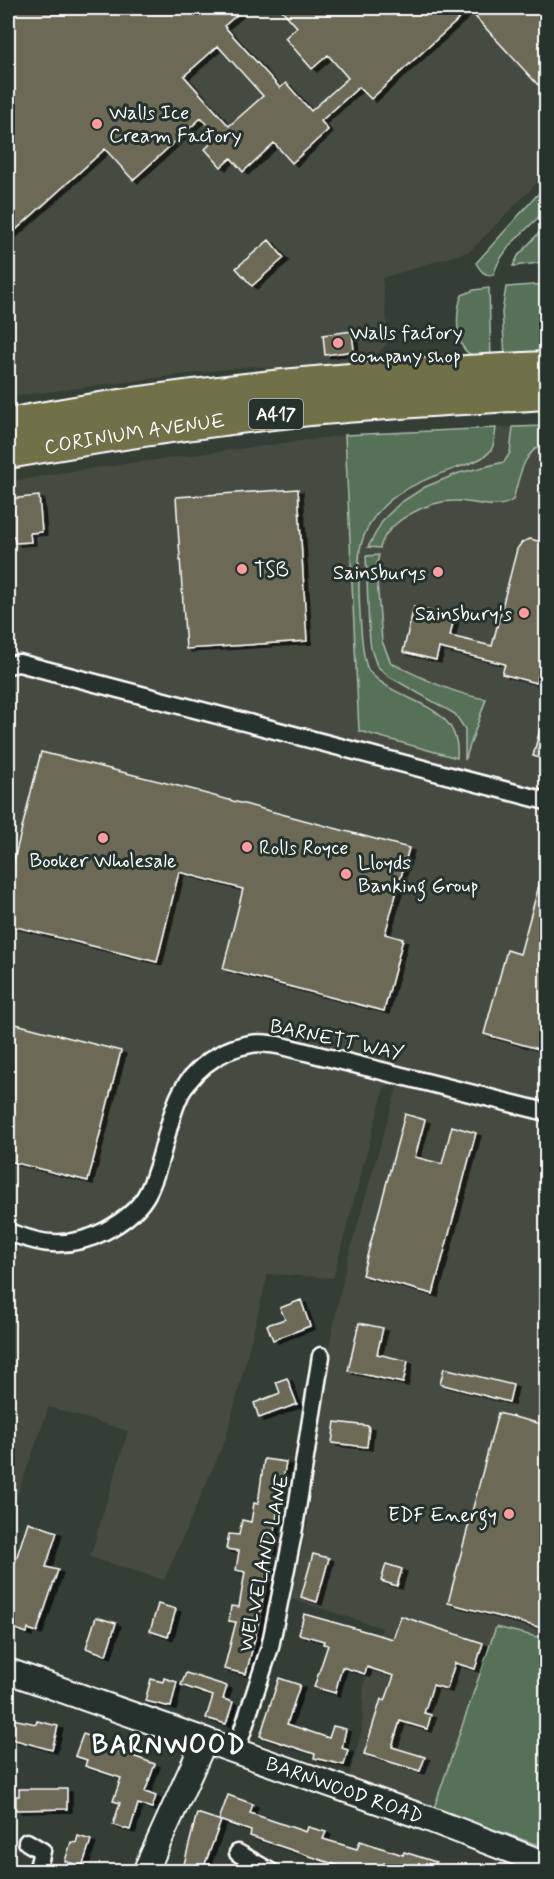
<svg xmlns="http://www.w3.org/2000/svg" width="554" height="1879" font-family="Mynerve,sans-serif">
<style>
.built{fill:#454b3f}
.green{fill:#567158;stroke:#aab8ac;stroke-width:1.5}
.building{fill:#6c6a56;stroke:#fff;stroke-width:1.5;fill-rule:evenodd;filter:url(#shadow)}
.lines{fill:none;stroke-linecap:round;stroke-linejoin:round}
.street-casing{stroke:#fff;stroke-width:21}
.secondary-casing{stroke:#fff;stroke-width:28}
.highway-casing{stroke:#fff;stroke-width:34}
.street{stroke:#26332d;stroke-width:16}
.secondary{stroke:#26332d;stroke-width:24}
.highway{stroke:#70704a;stroke-width:30}
.poi-dot{fill:#ff9aa2;stroke:#26332d;stroke-width:2}
.labels{text-anchor:middle;stroke-width:6;stroke-linejoin:round;paint-order:stroke}
.shield{fill:#26332d;stroke:#bec2c0;stroke-width:1.5}
.shield-label{font-size:18px;font-weight:bold;fill:#fff}
.poi-label{font-size:20px;fill:#fff;stroke:#26332d;text-anchor:start}
.street-label{font-size:20px;fill:#fff;stroke:#26332d}
.district-label{font-size:26px;font-weight:bold;letter-spacing:1.5px;fill:#fff;stroke:#26332d}
</style>
<defs>
<filter id="shadow"><feDropShadow dx="5" dy="3" stdDeviation="0" flood-color="#0009"/></filter>
</defs>
<rect width="100%" height="100%" fill="#343e35"/>
<filter id="ink" filterUnits="userSpaceOnUse"><feTurbulence type="fractalNoise" baseFrequency=".0167" numOctaves="2"/><feDisplacementMap in="SourceGraphic" scale="12" xChannelSelector="R" yChannelSelector="G"/><feConvolveMatrix kernelMatrix="1 2 1 2 8 2 1 2 1" color-interpolation-filters="sRGB"/></filter>
<g filter="url(#ink)">
<path class="built" d="M8 8H546V174L470 251 382 278 389 341 373 360 282 369 250 366 8 397Z
M546 426V1639L496 1627 434 1808 348 1779 362 1730 364 1683 382 1628 291 1599 307 1526 331 1336 347 1261 397 1087 385 1085 333 1278 268 1274 226 1438 164 1580 90 1557 128 1431 49 1407 8 1521V482L72 471 345 435Z"/>
<path class="green" d="M546 185V210L510 245 499 261 493 275C484 276 480 270 476 263Z
M546 225V262L513 266 518 256Z
M546 284 541 322 546 321V355L505 356 502 312 506 287Z
M489 288 491 361C483 358 470 357 465 350 455 338 456 309 462 295L474 290Z
M546 426V442C521 454 520 476 513 500 496 512 472 500 454 501 428 501 386 521 380 548L368 547 383 520 400 503 425 487 459 473 504 462 510 453 513 427Z
M496 428C495 434 495 444 491 450 485 459 469 464 459 467 417 482 374 497 361 545 356 561 360 660 369 671 397 705 462 701 457 758L359 731 345 435Z
M379 555 376 568 382 641 391 663C421 677 453 694 486 699L465 760V729L455 714 388 676 377 666 371 649 369 630 366 556Z
M496 1627 546 1639V1848L434 1808Z"/>
<path class="building" d="M8 8H245L224 26 280 88 286 83 311 111 348 78 328 55 312 69 285 38 297 27 280 8H546V77L538 85 469 10 371 99 359 87 321 121 328 130 292 163 274 143 243 172 231 158 221 167 205 149 218 137 201 118 133 180 105 149 8 237ZM218 46 263 96 229 126 184 76Z
M269 240 284 258 252 286 236 268Z
M352 331 354 351 325 355 323 335Z
M298 489 307 641 186 649 176 497Z
M39 496 42 532 30 533 31 542 15 543 14 536H8V499Z
M530 539 546 543V673L539 671 536 683 502 674 505 664 439 648 436 660 403 652 414 607 454 618 450 636 492 646 517 549 522 542Z
M542 722 546 723V760L533 756Z
M41 752 199 791V792L409 848 385 934 403 939 384 1011 223 969 243 889 179 872 157 962 8 925V884Z
M543 871 546 872V1051L484 1034 507 950 520 954Z
M8 1022 121 1051 88 1181 8 1161Z
M405 1114 425 1120 415 1157 442 1164 452 1126 476 1133 433 1294 362 1275Z
M301 1300 310 1326 273 1340 267 1325 285 1319 280 1308Z
M359 1323 383 1328 377 1354 408 1361 403 1383 348 1371Z
M444 1368 513 1385 509 1402 440 1384Z
M287 1378 297 1404 259 1418 254 1403 280 1393 276 1382Z
M498 1413 546 1425V1629L448 1603Z
M335 1422 369 1426 367 1447 332 1443Z
M264 1459 286 1462 258 1626 246 1674 224 1669 236 1622 229 1621 231 1606 239 1607 245 1572 236 1570 239 1551 226 1549 229 1534 239 1535 242 1520 251 1522 254 1503 258 1504Z
M28 1522 57 1532 46 1567 58 1570 37 1632 28 1629 27 1633 12 1628 13 1625 8 1623V1584Z
M313 1554 329 1558 317 1602 301 1597Z
M386 1564 402 1569 397 1586 381 1581Z
M158 1604 176 1609 168 1637 150 1631Z
M304 1614 393 1639 401 1616 483 1643 475 1669 455 1663 447 1689 433 1685 424 1713 431 1715 427 1729 400 1721 392 1747 425 1757 420 1771 364 1754 381 1699 385 1701 394 1676 367 1667 365 1674 342 1667 335 1693 314 1687 328 1645 323 1644 324 1641 299 1634Z
M96 1617 116 1623 106 1655 86 1648Z
M186 1673 227 1686 223 1699 233 1702 226 1724 206 1718 213 1696 181 1685Z
M164 1678 177 1682 171 1707 145 1701 151 1679 163 1682Z
M279 1678 300 1685 287 1724 329 1738 333 1726 346 1729 342 1748 348 1750 344 1765 314 1758 315 1754 260 1736Z
M8 1718 36 1724 37 1721 58 1726 52 1750 8 1738Z
M83 1734 103 1741 102 1745 155 1764 145 1792 156 1796 152 1808 138 1804 130 1830 113 1825 120 1803 113 1801 121 1778 85 1766 87 1760 75 1756Z
M19 1789H67V1809L16 1810V1796H19Z
M228 1795 253 1804 250 1813 306 1832 308 1827 326 1832 323 1839 357 1849 360 1841 403 1855 404 1852 436 1862 433 1872H414L384 1863 381 1872H365L349 1866 348 1869 250 1836 251 1831 219 1820Z
M197 1813 221 1821 202 1872H182Z
M78 1836 91 1840 82 1867 65 1861 71 1842 76 1843Z"/>
<g class="lines">
<g class="street-casing">
<path id="street" d="M8 665 19 663 546 801
M8 1232C21 1236 37 1243 52 1243 71 1244 88 1240 105 1231 122 1222 139 1210 148 1192 162 1164 165 1133 176 1104 187 1073 218 1049 251 1044 259 1042 269 1044 278 1045L546 1112
M236 1751 270 1647 293 1534 321 1356
M27 1842 42 1851 37 1872
M238 1853 271 1872"/>
</g>
<g class="secondary-casing">
<g id="secondary">
<path id="s1" d="M8 1671 426 1818 546 1864"/>
<path d="M145 1872 205 1740"/>
</g>
</g>
<g class="highway-casing">
<g id="highway">
<path d="M8 424C184 390 367 375 546 367"/>
<path id="s2" d="M8 453C105 436 202 421 301 411 383 403 465 399 546 394"/>
</g>
</g>
<use href="#street" class="street"/>
<use href="#secondary" class="secondary"/>
<use href="#highway" class="highway"/>
</g>
</g>
<g class="poi-dot">
<circle cx="97" cy="124" r="6"/>
<circle cx="338" cy="343" r="6"/>
<circle cx="242" cy="569" r="6"/>
<circle cx="438" cy="572" r="6"/>
<circle cx="524" cy="613" r="6"/>
<circle cx="103" cy="838" r="6"/>
<circle cx="247" cy="847" r="6"/>
<circle cx="346" cy="874" r="6"/>
<circle cx="509" cy="1514" r="6"/>
</g>
<g class="labels">
<rect class="shield" x="249" y="399" width="54" height="30" rx="4.5"/>
<g class="shield-label">
<text x="276" y="420">A417</text>
</g>
<g class="poi-label">
<text x="109" y="119">Walls Ice<tspan x="109" dy="23">Cream Factory</tspan></text>
<text x="350" y="339">Walls factory<tspan x="350" dy="23">company shop</tspan></text>
<text x="254" y="576">TSB</text>
<text x="426" y="579" text-anchor="end">Sainsburys</text>
<text x="512" y="620" text-anchor="end">Sainsbury's</text>
<text x="259" y="854">Rolls Royce</text>
<text x="103" y="867" text-anchor="middle">Booker Wholesale</text>
<text x="358" y="869">Lloyds<tspan x="358" dy="23">Banking Group</tspan></text>
<text x="497" y="1521" text-anchor="end">EDF Energy</text>
</g>
<g class="street-label">
<text dy="7" stroke="none"><textPath href="#s2" startOffset="128">CORINIUM AVENUE</textPath></text>
<text transform="translate(337 1039) rotate(12)" y="7">BARNETT WAY</text>
<text transform="translate(263 1563) rotate(-78)" y="7">WELVELAND LANE</text>
<text dy="7" stroke="none"><textPath href="#s1" startOffset="357">BARNWOOD ROAD</textPath></text>
</g>
<g class="district-label">
<text x="169" y="1753">BARNWOOD</text>
</g>
</g>
<rect width="554" height="1879" fill="none" stroke="#26332d" stroke-width="30"/>
<rect x="15" y="15" width="524" height="1849" fill="none" stroke="#fff" stroke-width="2" filter="url(#ink)"/>
</svg>
